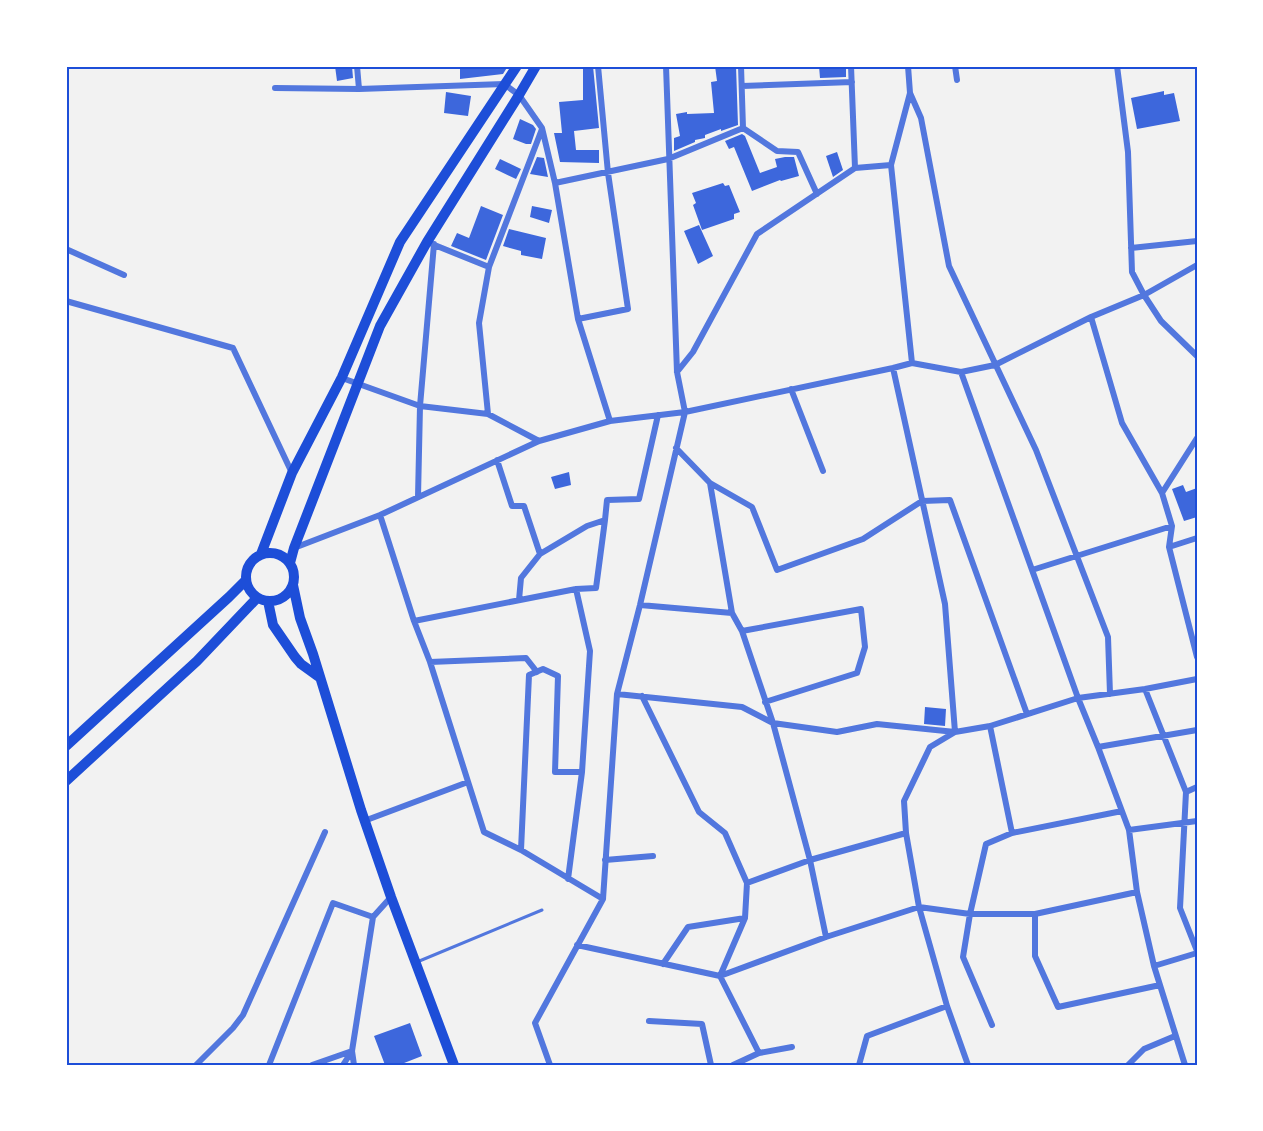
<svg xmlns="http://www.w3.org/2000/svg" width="1263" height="1131" font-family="Bitter,serif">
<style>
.building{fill:#3d67dc}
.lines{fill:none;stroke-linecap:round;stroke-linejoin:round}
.service{stroke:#5277de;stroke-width:3}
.minor{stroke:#5277de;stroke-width:6}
.primary{stroke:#1d4ed8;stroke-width:10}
.neatline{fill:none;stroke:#1d4ed8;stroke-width:2}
</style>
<rect width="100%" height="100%" fill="#f2f2f2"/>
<path class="building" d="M335 66H352L353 78 337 81Z
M460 66H508L503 74 460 79Z
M583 66H593L599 128 574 131 576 150H599V163L560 162 554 133H562L559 102 583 100Z
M715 66H736L738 125 721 131V129L705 135V138L695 140V142L674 151V138L680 136 676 114 687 112V114L714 113 711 82 717 81Z
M819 66H846V77L820 78Z
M1164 91V95L1174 93 1180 121 1137 129 1131 98Z
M446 92 471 96 468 116 444 113Z
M520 119 533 125 536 129 531 144H526L513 139Z
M742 134 745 136 760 173 777 167 775 159 785 157H794L799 176 781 181 780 180 752 191 734 147 729 149 725 141Z
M837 152 843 170 833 177 826 156Z
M537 157 544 158 548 177 530 174Z
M500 159 521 169 516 179 495 169Z
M723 183 725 186 729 185 740 212 734 214V219L702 230 693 205 696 203 692 193Z
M481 206 503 215 486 260 451 246 457 233 469 238Z
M532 206 552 210 549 223 530 217Z
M699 225 713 256 698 264 684 231Z
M509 229 546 238 542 259 521 255V251L503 246Z
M569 472 571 485 555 489 551 477Z
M1183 485 1186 492 1197 488V517L1184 521 1172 489Z
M925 707 946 709 945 726 924 724Z
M410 1023 422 1056 399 1065H385L374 1036Z"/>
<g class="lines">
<path class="service" d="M417 962 542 910"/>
<path class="minor" d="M357 66 359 89
M851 66 855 168
M908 66 910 93 891 165 912 363
M955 66 957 80
M1117 66 1128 152 1132 272 1144 295 1161 321 1197 356
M742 86 852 82
M275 88 359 89 504 84 519 95 542 128 555 183 578 319 610 421
M910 93 921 118 949 266 1036 450 1108 637 1110 694
M743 128 777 151 798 152 817 194
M555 183 668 159 743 128 741 66
M432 244 489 267
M1131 248 1197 241
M66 249 124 275
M66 301 233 348 292 473
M1091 317 1122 423 1162 493
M578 319 628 309 608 173 598 66
M677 372 693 352 757 234 855 168 891 165
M961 372 995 365 1091 317 1144 295 1197 265
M342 378 420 406 488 414 539 441
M791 389 823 471
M488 414 479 323 489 267 542 129
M1197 438 1162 493 1172 526 1169 547 1197 657
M676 448 710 483 732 613 742 631 773 723 810 860 826 937
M497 460 512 506H524L540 554
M710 483 752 507 777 570 863 539 922 501 950 500 1027 714
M418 497 420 406 434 244
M380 515 414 621 430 662 484 832 521 850 603 899
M1169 547 1197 538
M294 548 380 515 539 441 610 421 685 412 893 368 912 363 961 372 1078 698 1098 747 1129 830 1137 892 1154 966 1185 1065
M1032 570 1172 526
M519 600 521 578 540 554 587 526 605 520 607 500 639 499 658 415
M640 605 732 613
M414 621 576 589 596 588 605 520
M742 631 861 609 865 647 857 673 765 702
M430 662 526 658 537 672
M1145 689 1186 792 1197 787
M617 694 742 707 773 723 837 732 877 724 955 732 945 604 893 368
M642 696 699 812 725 833 747 883 745 918 720 976 759 1053
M990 726 1012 833
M1098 747 1197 730
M1186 792 1180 908 1197 951
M364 821 468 782
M1129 830 1197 821
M521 850 529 675 543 669 558 676 555 772H582
M605 860 653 856
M568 879 582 772 590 651 576 589
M747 883 810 860 906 833
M1035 914 1137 892
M577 945 720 976 826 937 919 907 970 914H1035V956L1058 1007 1160 985
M663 964 688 927 745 918
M1154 966 1197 953
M649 1021 702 1024 711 1065
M992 1025 963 957 970 914 986 844 1012 833 1122 811
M196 1065 233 1028 243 1015 325 832
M269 1065 333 903 373 917
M312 1065 352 1051
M343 1065 352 1051
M354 1065 352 1051 373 917 391 897
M550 1065 535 1023 603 899 617 694 640 605 685 412 677 372 666 66
M733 1065 759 1053 792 1047
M859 1065 867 1036 947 1006
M968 1065 947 1006 919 907 906 833 904 801 930 747 955 732 990 726 1078 698 1145 689 1197 679
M1128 1065 1144 1049 1175 1036"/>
<path class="primary" d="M246 577a24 24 0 1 1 48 0a24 24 0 1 1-48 0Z
M261 554 292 473 342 377 400 242 517 66
M290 563 294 548 380 326 427 242 519 95 536 66
M293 585 300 618 313 654 361 810 391 897 454 1065
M268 601 273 625 295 657 301 664 319 677
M66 746 229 597 246 580
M66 781 197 661 257 598"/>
</g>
<rect width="1263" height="1131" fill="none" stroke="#ffffff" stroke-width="135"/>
<rect x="68" y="68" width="1128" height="996" class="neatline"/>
</svg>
